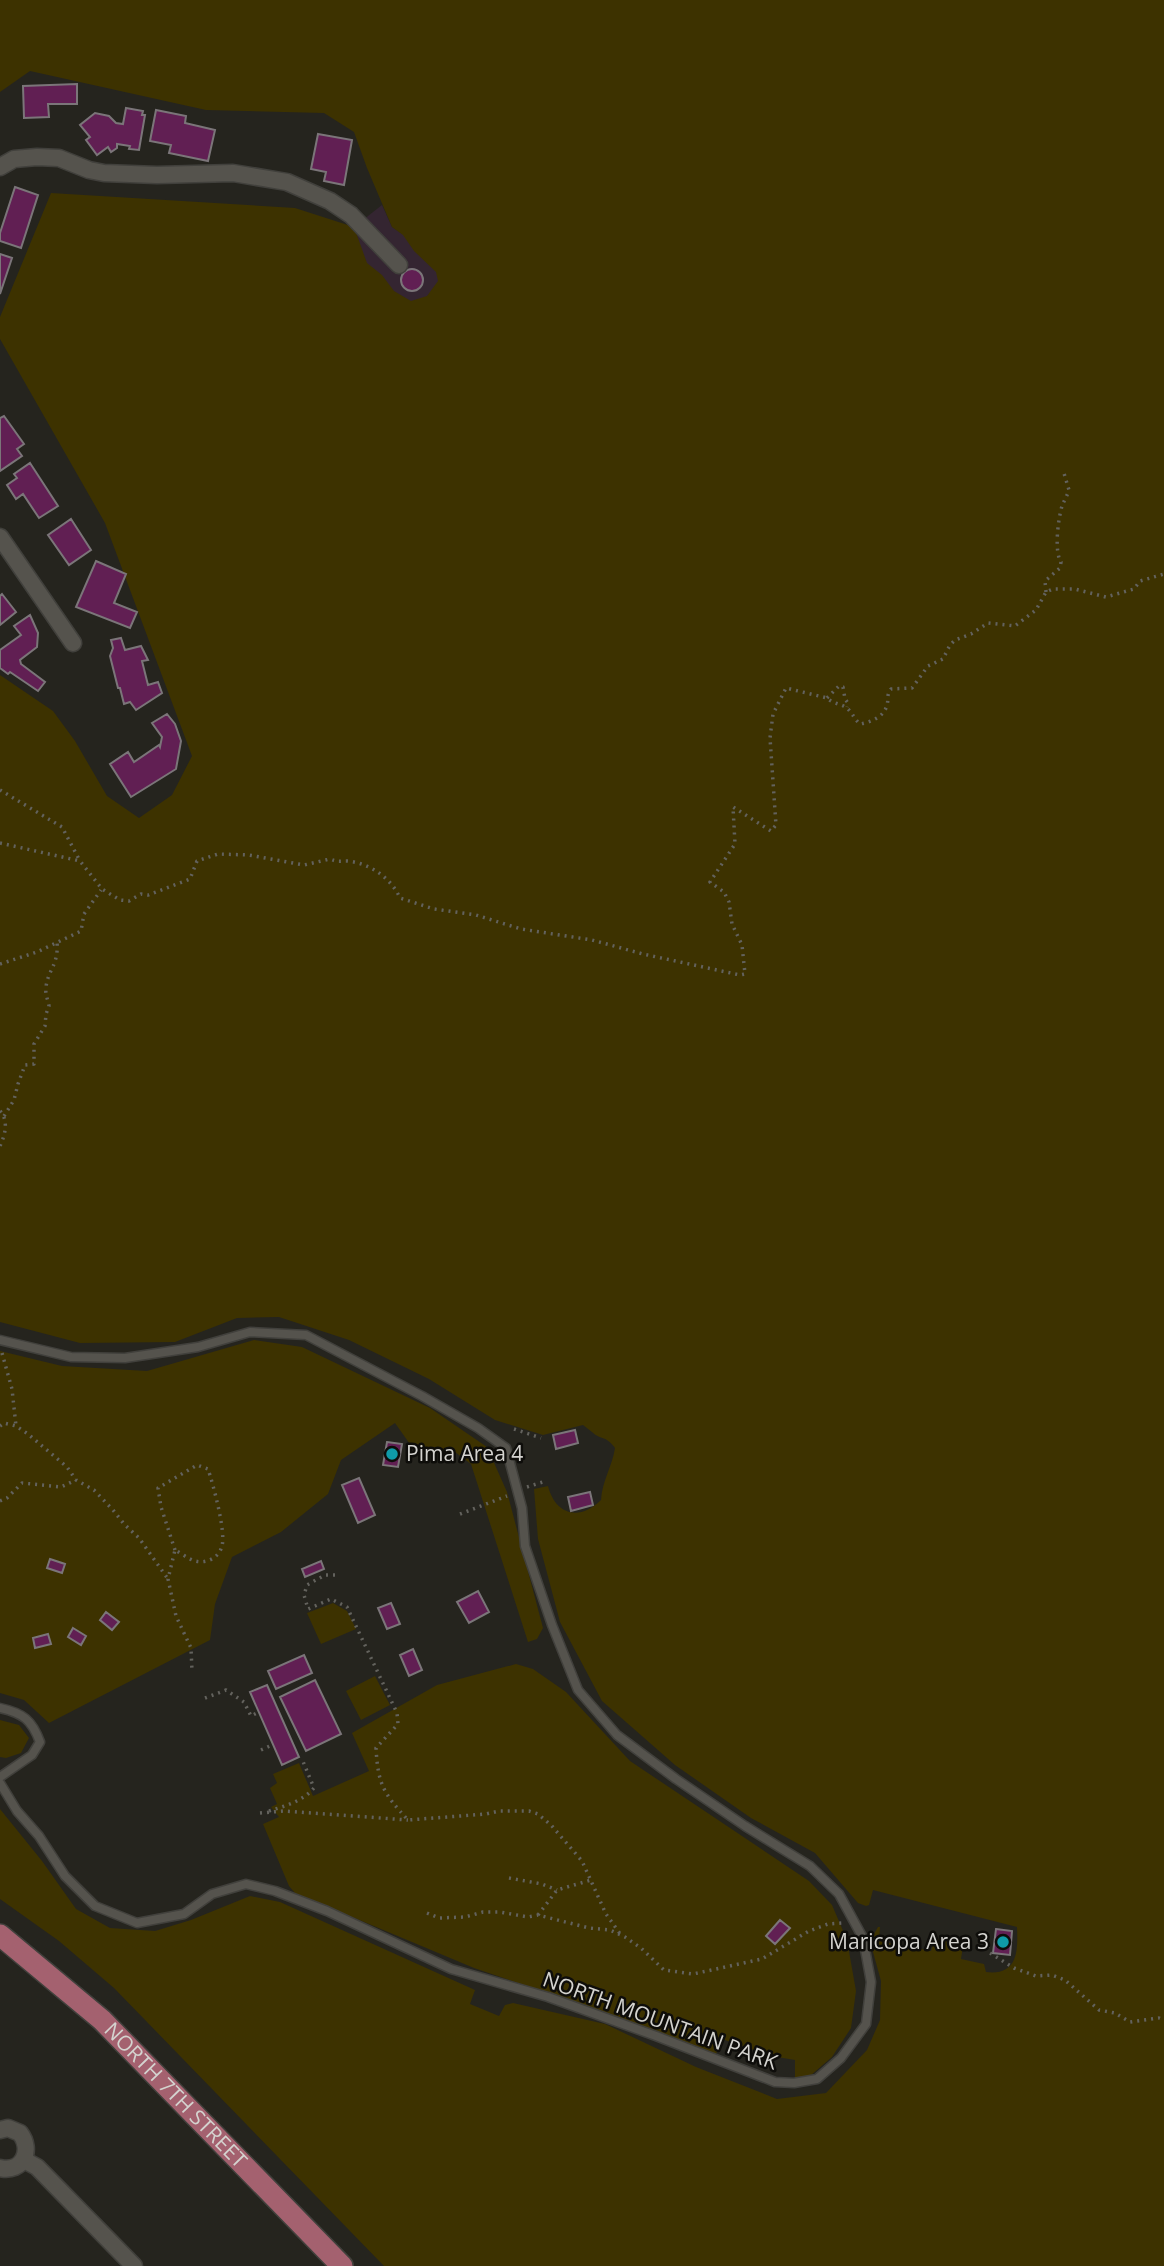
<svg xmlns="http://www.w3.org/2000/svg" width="1164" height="2266" font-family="'Open Sans',sans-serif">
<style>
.industrial{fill:#342531}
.green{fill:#3d3200}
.building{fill:#611f53;stroke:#7b7579;stroke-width:2}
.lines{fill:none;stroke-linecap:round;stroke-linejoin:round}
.lane-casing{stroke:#41403c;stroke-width:11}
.street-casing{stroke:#41403c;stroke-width:19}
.primary-casing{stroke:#41403c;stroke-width:24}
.path{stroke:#63625d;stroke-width:3.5;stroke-dasharray:2 5;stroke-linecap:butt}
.lane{stroke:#55534d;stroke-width:8}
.street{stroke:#55534d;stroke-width:16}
.primary{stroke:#a4616f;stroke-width:21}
.culture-dot{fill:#0f9aa8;stroke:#0e0d0a;stroke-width:2.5}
.labels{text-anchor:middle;stroke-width:5;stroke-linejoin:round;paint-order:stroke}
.poi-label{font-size:21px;fill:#d4d3cf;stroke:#0e0d0a;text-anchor:start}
.street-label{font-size:21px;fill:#d4d3cf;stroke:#0e0d0a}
</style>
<rect width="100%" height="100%" fill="#25241e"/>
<path class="industrial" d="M382 205 392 227 428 251 445 282 426 309 372 289 354 227Z"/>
<path class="green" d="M0 0H1164V2266H384L114 1988 59 1941 0 1899V1809L42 1861 76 1909 110 1928 155 1931 191 1920 250 1896 280 1902 475 1990 470 2004 499 2016 505 2005 513 2003 605 2024 696 2067 777 2099 826 2093 867 2050 880 2020 881 1981 870 1941 878 1927H880L879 1941 931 1951 935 1938 963 1946 961 1959 984 1964 986 1972C1018 1976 1018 1951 1017 1927L873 1890 869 1905 866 1906 858 1903 815 1853 751 1818 675 1765 602 1701 560 1622 538 1539 534 1489 548 1486C555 1514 579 1522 601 1500 602 1481 612 1467 615 1448 606 1435 600 1440 592 1432 589 1430 586 1427 583 1425L543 1435 495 1420 429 1379 349 1340 279 1317 237 1318 175 1342 80 1343 0 1322V675L53 711 75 741 107 796 139 818 172 795 192 756 105 523 0 339V317L51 193 295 208 354 227 367 263 382 275 394 291 411 301 427 296 438 281 436 272 414 251 403 235 392 227 367 168 354 132 324 113 206 110 30 71 0 92Z
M254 1340 302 1347 430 1408 487 1447 507 1492 543 1628 537 1639 528 1642 471 1464 455 1452 412 1447 395 1423 341 1460 328 1494 281 1532 232 1557 215 1604 210 1640 49 1723 24 1700 0 1693V1351L62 1366 147 1371Z
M333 1603 347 1611 356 1629 321 1644 307 1613Z
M516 1664 533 1669 566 1692 630 1761 809 1881 832 1905 847 1940 856 1991 851 2028 832 2057 810 2076 795 2078V2060L771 2056 722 2039 716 2054 580 2004 474 1968 295 1893 289 1886 263 1824 279 1817 271 1807 277 1804 270 1788 277 1783 273 1774 299 1763 313 1796 369 1771 352 1733 437 1685Z
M375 1676 390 1705 361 1720 346 1691Z
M0 1720 19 1725 29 1738 21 1753 6 1758 0 1757Z"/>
<path class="building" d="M77 84V104H48L49 117 24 118 23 86Z
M126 108 143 111 142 115H145L139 150 129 149 130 146 117 144V148L111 152 108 147 97 155 86 140 90 137 80 125 95 113 109 116 116 123 123 124Z
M156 110 186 116 185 123 215 130 208 161 169 153 171 145 150 141Z
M318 134 352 140 344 185 324 181 326 172 311 169Z
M15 187 38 195 21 248 0 241V233Z
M0 254 12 258 0 294Z
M401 280a11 11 0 1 1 22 0a11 11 0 1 1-22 0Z
M4 416 24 444 17 449 22 456 0 471V418Z
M30 463 58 506 39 518 23 494 16 499 7 485 17 478 14 474Z
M71 519 91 550 69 565 48 535Z
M96 561 126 574 114 603 137 612 130 628 76 607Z
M2 594 16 612 0 625V596Z
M30 615 38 633 37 647 20 660 21 664 45 682 38 691 10 672 8 674 0 668V650L21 635 14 626Z
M121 638 125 650 141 646 148 660 142 661 148 685 158 682 162 693 136 710 130 702 124 704 120 688H118L110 656 113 648 111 640Z
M167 714 175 724 181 741 176 769 131 797 110 764 128 752 134 762 159 745 160 747 162 737 152 723Z
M575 1430 578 1443 556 1449 553 1435Z
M387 1442 402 1444 398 1467 383 1465Z
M359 1478 375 1515 358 1523 342 1485Z
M590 1492 593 1505 571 1511 568 1497Z
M50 1559 65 1564 62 1573 47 1568Z
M321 1561 324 1569 305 1577 302 1569Z
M478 1591 489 1612 469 1623 457 1602Z
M391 1603 400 1624 387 1629 378 1608Z
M106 1612 119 1622 112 1630 100 1620Z
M73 1628 86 1636 81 1645 68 1637Z
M48 1634 51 1644 35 1648 33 1638Z
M413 1649 422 1670 409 1676 400 1655Z
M304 1655 312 1673 276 1689 268 1671Z
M315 1680 341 1734 306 1751 280 1697Z
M267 1685 299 1757 282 1765 250 1692Z
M780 1920 790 1928 775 1944 766 1936Z
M996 1929 1012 1931 1010 1955 993 1953Z"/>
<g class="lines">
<g class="lane-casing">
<path id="lane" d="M0 1340 71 1357 125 1358 198 1347 250 1332 306 1335 422 1396 478 1428 506 1448 522 1508 525 1546 552 1625 578 1690 617 1735 676 1779 745 1826 810 1866 839 1894 863 1938 871 1982 866 2024 841 2058 817 2079 794 2083 775 2082 656 2036 548 1997 451 1969 327 1911 275 1891 246 1884 212 1894 184 1914 137 1923 95 1906 65 1876 39 1836 17 1811 0 1783
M0 1708C23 1713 32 1720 40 1742L32 1755 0 1777"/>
</g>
<g class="street-casing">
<path id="street" d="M0 167 14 159 37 157 59 158 89 170 104 173 157 175 233 173 287 182 330 201 351 215 399 265
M0 537 73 643
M0 2130 8 2128 20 2133C33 2150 23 2173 0 2168
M24 2160 37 2167 134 2266"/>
</g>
<g class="primary-casing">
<g id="primary">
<path id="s1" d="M0 1935 102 2020 342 2266"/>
</g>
</g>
<path class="path" d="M1046 592 1045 581 1060 568 1061 562C1054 551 1058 520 1062 506 1064 501 1067 496 1069 490L1063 470
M827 698 839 686 843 687 845 699 848 703 847 707
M0 790 62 827 80 861
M0 843 80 861 102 889 120 900 129 901 141 894 148 895 190 879 197 861 218 854 249 855 304 865 330 859C337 862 339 861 347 861 370 863 391 878 400 898L434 909 476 915 521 929 592 940 643 954 740 975 745 974 742 945 732 924 729 902 724 892 710 882 735 844 733 807 771 831 776 825 770 738 773 714 786 688 827 698C833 704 843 704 848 709 853 714 855 720 860 724 871 722 884 717 887 705 889 698 886 696 891 689L912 688 928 666 943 659 950 645 955 640 971 634 988 623 1015 626 1036 610 1046 592 1053 589H1075L1106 597 1134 589 1140 581 1164 574
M0 964 37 952 81 931 84 914 101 890
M0 1111C9 1121 5 1135 0 1146
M4 1116 14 1100 18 1084 25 1065 34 1064V1044L45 1026 46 1014 49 1006C48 1000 45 994 46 988 47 971 59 965 57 942
M2 1353 12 1389 16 1426
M0 1426 4 1423 16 1426 28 1434 67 1467 76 1480 94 1490 113 1510 124 1524 139 1538 168 1579
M514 1429 541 1438
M527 1487 546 1481
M0 1501 7 1498 22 1483 61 1487 76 1480
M460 1514 507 1496
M175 1550 161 1507 158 1488 197 1465 208 1469C213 1484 226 1531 222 1546 219 1558 206 1564 195 1561 188 1559 181 1553 175 1550L168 1579 176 1616 191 1648 192 1671
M335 1575H325L307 1585 304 1595 308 1609 331 1599 347 1607 397 1713 398 1724 376 1748C378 1784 383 1793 408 1820L486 1814 499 1811H529L538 1814 551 1825 582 1861 606 1914 621 1935
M205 1698 226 1690 244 1702 251 1716 259 1712
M261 1750 272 1745
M269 1811C285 1806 303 1801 314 1788L302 1759
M260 1813 284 1811 408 1820
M509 1878 542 1884 557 1890
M427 1913 439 1918 465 1917 483 1912H500L528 1917 538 1915 589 1928 610 1930 625 1937 641 1948 664 1970 693 1974 762 1959 809 1931 828 1924 842 1923
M538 1915 557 1890 591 1880
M985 1940 990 1953 1014 1968 1036 1976 1052 1975 1065 1980 1099 2010 1115 2013 1130 2022 1159 2018 1164 2020"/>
<use href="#lane" class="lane"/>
<use href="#street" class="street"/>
<use href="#primary" class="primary"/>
</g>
<g class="culture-dot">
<circle cx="392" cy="1454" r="7"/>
<circle cx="1003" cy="1942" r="7"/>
</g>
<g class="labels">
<g class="poi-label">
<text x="406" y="1461">Pima Area 4</text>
<text x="989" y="1949" text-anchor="end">Maricopa Area 3</text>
</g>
<g class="street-label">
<text transform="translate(660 2021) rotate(20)" y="7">NORTH MOUNTAIN PARK</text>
<text dy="7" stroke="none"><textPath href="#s1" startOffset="238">NORTH 7TH STREET</textPath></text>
</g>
</g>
</svg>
